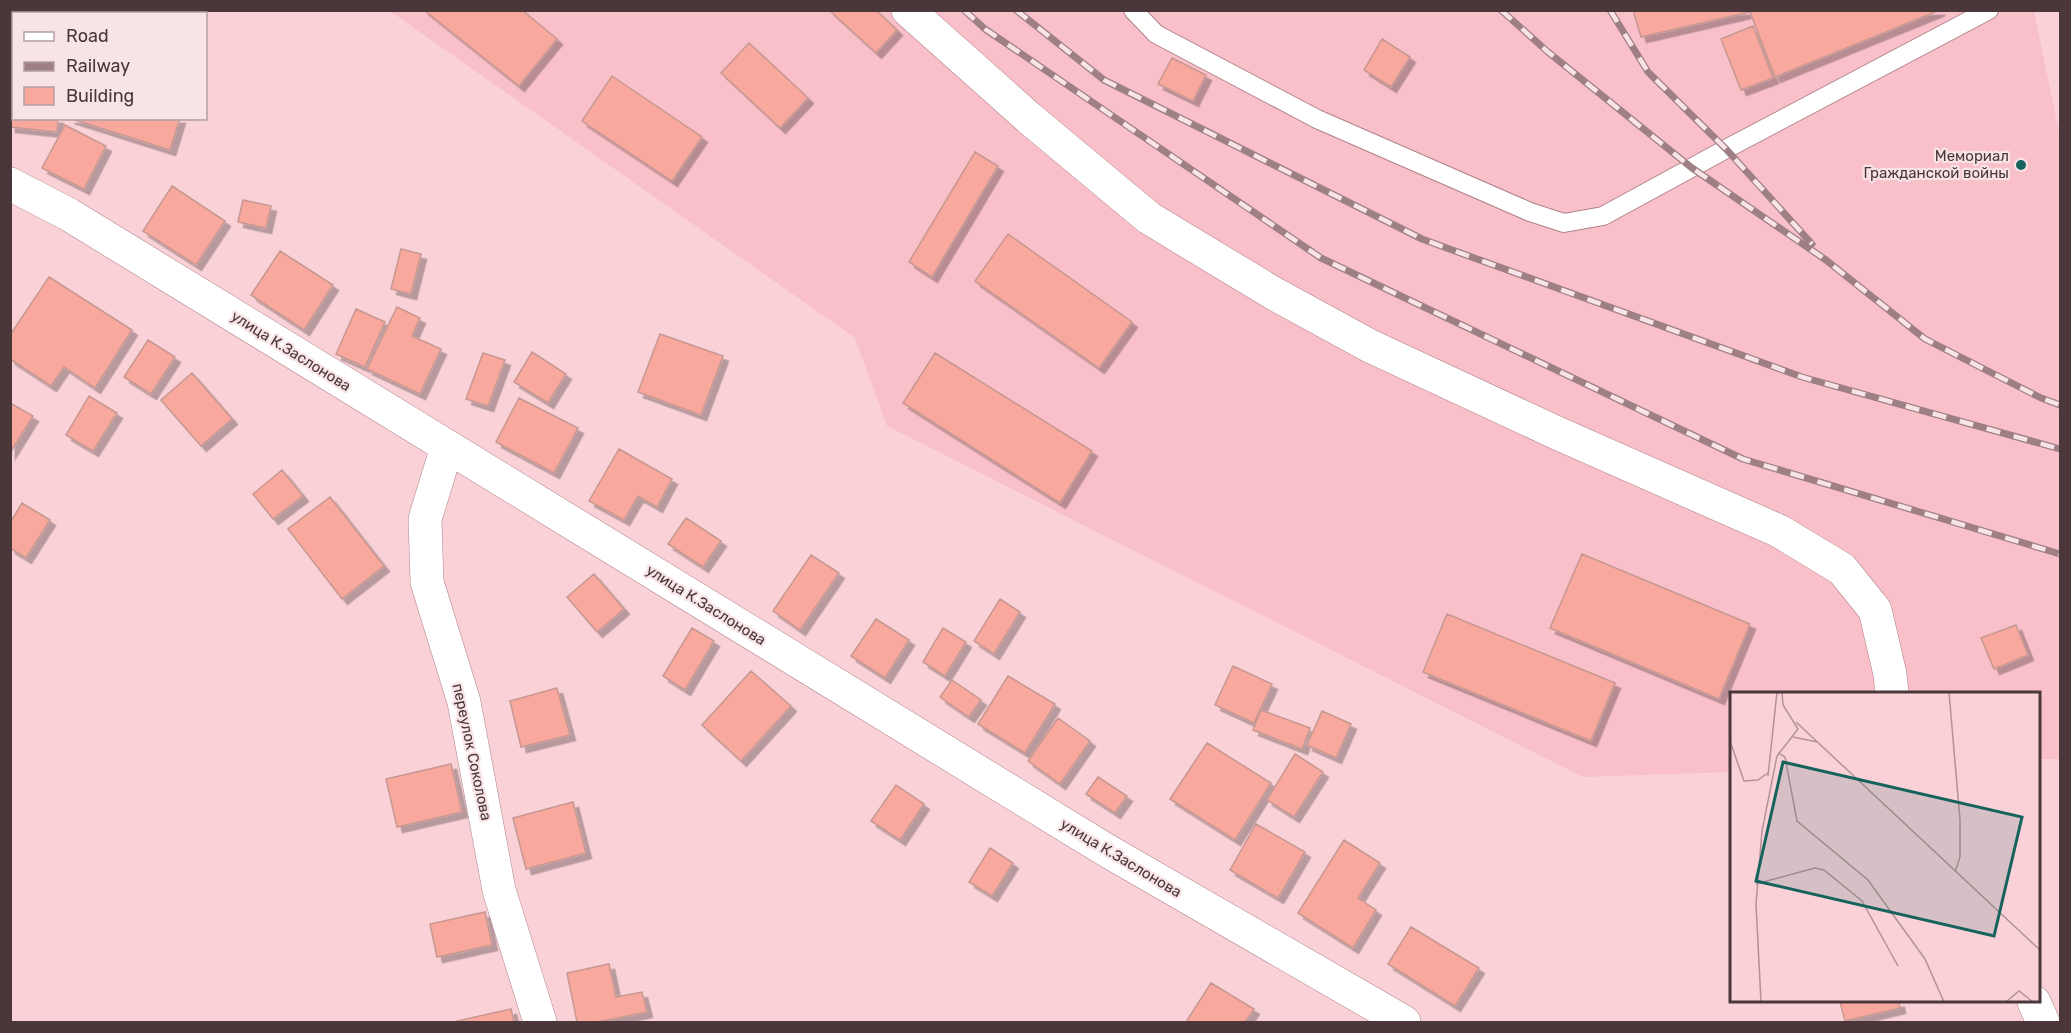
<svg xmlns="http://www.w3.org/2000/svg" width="2071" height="1033" font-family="Rubik,sans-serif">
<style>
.built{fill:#f9c0c9}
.building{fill:#f9a89d;stroke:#c69891;stroke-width:1.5;filter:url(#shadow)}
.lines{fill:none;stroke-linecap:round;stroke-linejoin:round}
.lane-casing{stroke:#b0838a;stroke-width:20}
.street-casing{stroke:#b0838a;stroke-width:34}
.secondary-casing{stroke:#b0838a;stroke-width:34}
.lane{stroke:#fff;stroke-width:18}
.street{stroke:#fff;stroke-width:33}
.secondary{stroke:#fff;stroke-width:33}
.rail-casing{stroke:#9d7f84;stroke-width:7}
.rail{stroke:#f8e4e7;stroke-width:4.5;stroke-dasharray:14;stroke-linecap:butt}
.poi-dot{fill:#16635e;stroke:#f8e4e7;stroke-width:2}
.labels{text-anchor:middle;stroke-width:4.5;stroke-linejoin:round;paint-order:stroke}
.poi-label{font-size:15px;fill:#4b373a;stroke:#f8e4e7;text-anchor:end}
.street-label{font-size:15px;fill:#4b373a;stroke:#f8e4e7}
.inset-road{fill:none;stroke:#b39398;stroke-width:1.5}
.view{fill:#16635e;fill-opacity:0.15;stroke:#16635e;stroke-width:3}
.inset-edge{fill:none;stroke:#4b373a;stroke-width:3}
</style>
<defs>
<filter id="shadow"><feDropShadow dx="5.5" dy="5.5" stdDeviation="0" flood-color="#0004"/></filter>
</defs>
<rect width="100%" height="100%" fill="#f9d1d7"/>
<path class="built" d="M390 11H2034L2060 137V759H2040V694H1732V772L1583 777 887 426 855 338Z"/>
<path class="building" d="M10 10H24V14H14V53L10 52Z
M424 10H522L557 39 519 86Z
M829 10H876L897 30 876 53Z
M1633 10H1940L1775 77 1750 12 1641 37Z
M1753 26 1773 78 1741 90 1721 39Z
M1382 39 1410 57 1391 87 1364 70Z
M749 43 808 98 780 128 721 73Z
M1172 58 1206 75 1193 101 1158 84Z
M612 76 702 137 672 181 582 121Z
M10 77H14V118H58L57 132 10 127Z
M69 118H180L170 150Z
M65 125 106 146 84 189 42 168Z
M975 152 998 166 932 277 909 262Z
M172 186 225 221 196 265 143 231Z
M243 200 271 206 266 228 238 222Z
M1008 234 1132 322 1099 368 975 281Z
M401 249 421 254 411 294 391 289Z
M280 251 333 285 304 330 251 295Z
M49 277 132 330 95 388 64 367 51 386 10 359V335Z
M397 307 420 318 412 336 441 349 420 394 367 369Z
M356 309 385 322 365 367 336 354Z
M660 334 723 356 701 415 638 392Z
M148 340 175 357 151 394 124 377Z
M532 352 566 374 548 403 514 382Z
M483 353 505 360 488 406 466 399Z
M935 353 1092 451 1060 503 903 403Z
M192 373 232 419 201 446 161 400Z
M89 396 117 413 93 451 66 435Z
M519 398 578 428 554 473 496 442Z
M10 403 33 416 10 453Z
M619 449 672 479 657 507 638 496 624 520 589 501Z
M282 470 303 496 273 519 253 494Z
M330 497 384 566 342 599 288 529Z
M22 503 50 520 26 558 10 548V523Z
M686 518 721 541 703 567 668 544Z
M1582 554 1750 624 1719 699 1550 628Z
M811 555 839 573 800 630 773 611Z
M594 574 624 609 597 632 567 597Z
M1000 599 1020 612 994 654 974 641Z
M1447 614 1615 683 1591 741 1423 672Z
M876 619 909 640 885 678 851 656Z
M2016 625 2028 655 1994 669 1981 638Z
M692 628 714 641 685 690 663 676Z
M943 628 966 642 945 676 923 662Z
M1233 666 1272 684 1254 723 1215 705Z
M751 671 791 706 741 761 702 725Z
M1008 676 1055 704 1025 753 978 724Z
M952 680 981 700 969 717 940 697Z
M557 688 570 735 521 747 510 701Z
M1261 710 1310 728 1302 749 1253 730Z
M1322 711 1351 724 1336 758 1307 745Z
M1058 718 1090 741 1060 784 1028 761Z
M1207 743 1271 783 1235 840 1170 799Z
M1295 754 1323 772 1294 817 1267 800Z
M451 764 462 812 397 827 386 779Z
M1098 777 1127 796 1115 813 1086 794Z
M896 785 924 804 900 840 871 821Z
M573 802 586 853 526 869 513 818Z
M1256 824 1305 852 1278 898 1230 870Z
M1344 840 1380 863 1358 898 1376 910 1353 948 1298 913Z
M990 848 1013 863 992 896 969 882Z
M485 912 492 945 437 957 430 924Z
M1411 927 1479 968 1455 1006 1388 964Z
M609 964 616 997 642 992 647 1012 598 1022H577L567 973Z
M1211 983 1254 1009 1245 1022H1186Z
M1840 1002H1899L1900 1008 1845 1021Z
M511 1009 514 1022H457V1021Z"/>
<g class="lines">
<g class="lane-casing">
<path id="lane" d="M1133 10 1156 34 1317 119 1530 212 1564 223 1603 216 1726 149 1989 10"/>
</g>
<g class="street-casing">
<path id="street" d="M908 10 1029 118 1149 218 1273 293 1370 346 1557 433 1779 531 1842 569 1875 610 1890 674 1892 694
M447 447 425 519 427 582 464 702 499 890 540 1022
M2034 1002 2043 1022"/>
</g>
<g class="secondary-casing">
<path id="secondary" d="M10 184 68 214 1106 850 1404 1022"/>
</g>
<use href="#lane" class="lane"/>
<use href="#street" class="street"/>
<use href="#secondary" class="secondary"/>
<g class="rail-casing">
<path id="rail" d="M964 10 985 29 1321 258 1743 459 2060 554
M1016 10 1104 80 1422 239 1802 377 2060 449
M1501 10 1548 52 1692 168 1826 260 1925 339 2041 398 2060 405
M1610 10 1648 72 1726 149 1812 244"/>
</g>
<use href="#rail" class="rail"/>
</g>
<circle class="poi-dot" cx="2021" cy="165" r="6"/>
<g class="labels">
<g class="poi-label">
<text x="2009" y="161">Мемориал<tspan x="2009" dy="17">Гражданской войны</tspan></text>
</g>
<g class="street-label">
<text transform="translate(291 351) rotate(32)" y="5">улица К.Заслонова</text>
<text transform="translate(706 605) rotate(32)" y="5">улица К.Заслонова</text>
<text transform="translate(472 752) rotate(78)" y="5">переулок Соколова</text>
<text transform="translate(1121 858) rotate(31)" y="5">улица К.Заслонова</text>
</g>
</g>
<g transform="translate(1730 692)">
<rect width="310" height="310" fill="#f9d1d7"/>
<path class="inset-road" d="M219 0 230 128V165L225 180M66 30 311 259M63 45 87 50M0 49 14 89 28 88 39 80M48 61 55 65 67 129 138 188 195 267 214 310M38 84 47 0M26 192 85 176 94 178 132 209 168 274M31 310 26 212 32 139 47 64 68 37 53 13 52 0M245 310H264M276 310 289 299 303 310"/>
<path class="view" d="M53 70 292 125 264 244 26 189Z"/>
<rect width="310" height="310" class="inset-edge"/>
</g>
<rect width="2071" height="1033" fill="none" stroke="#4b373a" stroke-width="24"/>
<rect x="12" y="12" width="195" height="108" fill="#f8e4e7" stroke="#b39fa2" stroke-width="1.5"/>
<rect x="24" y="32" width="30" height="9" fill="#ffffff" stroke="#b39fa2" stroke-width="1.5"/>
<text x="66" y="42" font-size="18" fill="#4b373a">Road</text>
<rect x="24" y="62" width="30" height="9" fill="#9d7f84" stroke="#b39fa2" stroke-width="1.5"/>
<text x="66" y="72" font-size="18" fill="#4b373a">Railway</text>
<rect x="24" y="87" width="30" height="18" fill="#f9a89d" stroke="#b39fa2" stroke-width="1.5"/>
<text x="66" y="102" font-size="18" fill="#4b373a">Building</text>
</svg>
